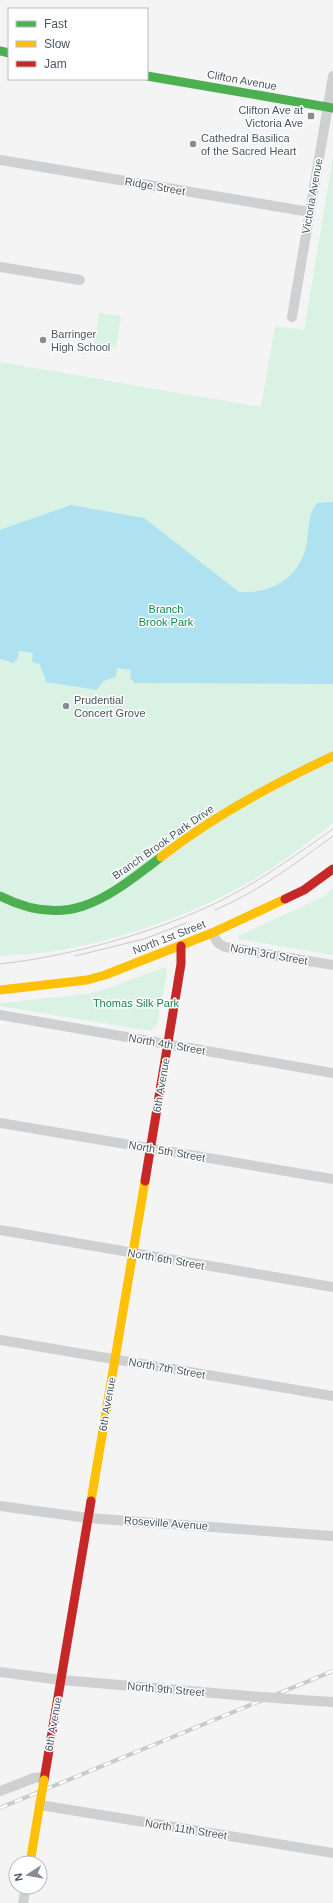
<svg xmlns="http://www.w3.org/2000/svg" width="333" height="1903" font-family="Arial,sans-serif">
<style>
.green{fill:#d9f2e3}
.water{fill:#aee2f0}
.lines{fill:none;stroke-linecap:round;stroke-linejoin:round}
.street{stroke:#ced0d2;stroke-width:10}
.fast{stroke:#4caf50;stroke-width:9}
.slow{stroke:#ffc107;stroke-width:9}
.jam{stroke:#c62828;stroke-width:9}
.tram{stroke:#c9cacc;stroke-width:1}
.rail-casing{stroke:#c9cacc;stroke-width:4}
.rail{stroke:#fff;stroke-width:2.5;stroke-dasharray:8;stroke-linecap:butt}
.street-bridge{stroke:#ced0d2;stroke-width:10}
.slow-bridge{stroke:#ffc107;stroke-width:9}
.poi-dot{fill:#868d94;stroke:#fff;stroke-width:1.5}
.labels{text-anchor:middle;stroke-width:3;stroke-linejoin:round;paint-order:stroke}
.street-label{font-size:11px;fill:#4a5661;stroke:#fff}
.poi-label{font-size:11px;fill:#4a5661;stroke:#fff;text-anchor:start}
.park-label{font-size:11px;fill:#17864f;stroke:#fff}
</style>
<rect width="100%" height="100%" fill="#f4f4f4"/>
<path class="green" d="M333 156V823C313 838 293 854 272 868 210 909 127 939 55 951 37 954 18 954 0 956V362L261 407 275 326 304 330Z
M101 313 120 316 121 318 116 348 94 344 99 314Z
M333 888V955L238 939V936L323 897Z
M166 967 167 973 157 1024 151 1031 0 1006V1003L87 994 111 987Z"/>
<path class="water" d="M333 502V684L133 683V680L130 679 131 670 117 668 116 677 103 681 97 690 45 682V677L39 664 32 662 33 653 19 651 17 660H15L14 663 0 659V530L71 505 144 518 239 592C269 594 295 581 305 551 310 534 306 517 317 503Z"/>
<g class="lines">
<path class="street" d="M0 160 310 212
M0 267 80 280
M292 317 333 76
M212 933 218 943 225 947 333 965
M0 1015 333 1073
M0 1123 333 1179
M0 1230 333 1287
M0 1340 333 1396
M0 1506 88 1518 333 1536
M0 1672 61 1680 249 1696
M302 1700 333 1702
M0 1791 34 1778 44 1777
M40 1805 333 1853
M23 1903 26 1887"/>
<path class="fast" d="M0 51 9 53
M147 76 333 108
M0 896C69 931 107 898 161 857"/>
<path class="slow" d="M161 857C213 816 273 784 333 756
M0 990 87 980 105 975 212 933 285 899
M91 1501 145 1181
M30 1863 40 1803"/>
<path class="jam" d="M285 899 304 890 333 869
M145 1181 181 964V946
M44 1780 91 1501"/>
<path class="tram" d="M215 910C258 892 296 863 333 836
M75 956 144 939 186 923
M0 964C71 956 154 933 218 902 259 882 296 855 333 829"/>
<g class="rail-casing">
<path id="rail" d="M0 1808 333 1671"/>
</g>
<use href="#rail" class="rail"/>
<path class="street-bridge" d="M249 1696 302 1700"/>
<path class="slow-bridge" d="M40 1803 44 1780"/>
</g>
<g class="poi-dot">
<rect x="307" y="112" width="8" height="8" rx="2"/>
<circle cx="193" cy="144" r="4"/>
<circle cx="43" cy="340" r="4"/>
<circle cx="66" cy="706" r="4"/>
</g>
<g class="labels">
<g class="street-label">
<text transform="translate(242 80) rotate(10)" y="4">Clifton Avenue</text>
<text transform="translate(155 186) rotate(10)" y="4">Ridge Street</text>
<text transform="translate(312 196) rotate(-80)" y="4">Victoria Avenue</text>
<text transform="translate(163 842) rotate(-35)" y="4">Branch Brook Park Drive</text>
<text transform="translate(169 937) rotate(-21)" y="4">North 1st Street</text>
<text transform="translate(269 954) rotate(10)" y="4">North 3rd Street</text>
<text transform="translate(167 1044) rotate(10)" y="4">North 4th Street</text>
<text transform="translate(161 1085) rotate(-80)" y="4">6th Avenue</text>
<text transform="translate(167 1151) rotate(10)" y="4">North 5th Street</text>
<text transform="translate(166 1259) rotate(10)" y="4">North 6th Street</text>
<text transform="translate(167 1368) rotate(10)" y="4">North 7th Street</text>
<text transform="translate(107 1404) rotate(-80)" y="4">6th Avenue</text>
<text transform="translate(166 1523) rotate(4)" y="4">Roseville Avenue</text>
<text transform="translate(166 1689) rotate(5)" y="4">North 9th Street</text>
<text transform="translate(53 1724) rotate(-80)" y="4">6th Avenue</text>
<text transform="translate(186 1829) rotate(9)" y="4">North 11th Street</text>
</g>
<g class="poi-label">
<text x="303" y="114" text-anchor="end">Clifton Ave at<tspan x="303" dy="13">Victoria Ave</tspan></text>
<text x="201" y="142">Cathedral Basilica<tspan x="201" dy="13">of the Sacred Heart</tspan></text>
<text x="51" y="338">Barringer<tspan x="51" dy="13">High School</tspan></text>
<text x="74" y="704">Prudential<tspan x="74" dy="13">Concert Grove</tspan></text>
</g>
<g class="park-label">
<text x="166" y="613">Branch<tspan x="166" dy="13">Brook Park</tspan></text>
<text x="136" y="1007">Thomas Silk Park</text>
</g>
</g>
<rect x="8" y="8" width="140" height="72" fill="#ffffff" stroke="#b7bbc0"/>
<rect x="16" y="21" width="20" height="6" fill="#4caf50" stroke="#b7bbc0"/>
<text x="44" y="28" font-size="12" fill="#4a5661">Fast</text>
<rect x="16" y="41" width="20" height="6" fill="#ffc107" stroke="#b7bbc0"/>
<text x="44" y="48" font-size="12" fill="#4a5661">Slow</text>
<rect x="16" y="61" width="20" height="6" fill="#c62828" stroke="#b7bbc0"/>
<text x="44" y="68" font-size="12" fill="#4a5661">Jam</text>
<g transform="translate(28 1875) rotate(258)"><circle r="19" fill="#ffffff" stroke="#b7bbc0"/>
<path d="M0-3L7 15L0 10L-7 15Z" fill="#868d94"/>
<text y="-6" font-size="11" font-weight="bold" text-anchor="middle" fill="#4a5661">N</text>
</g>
</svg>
